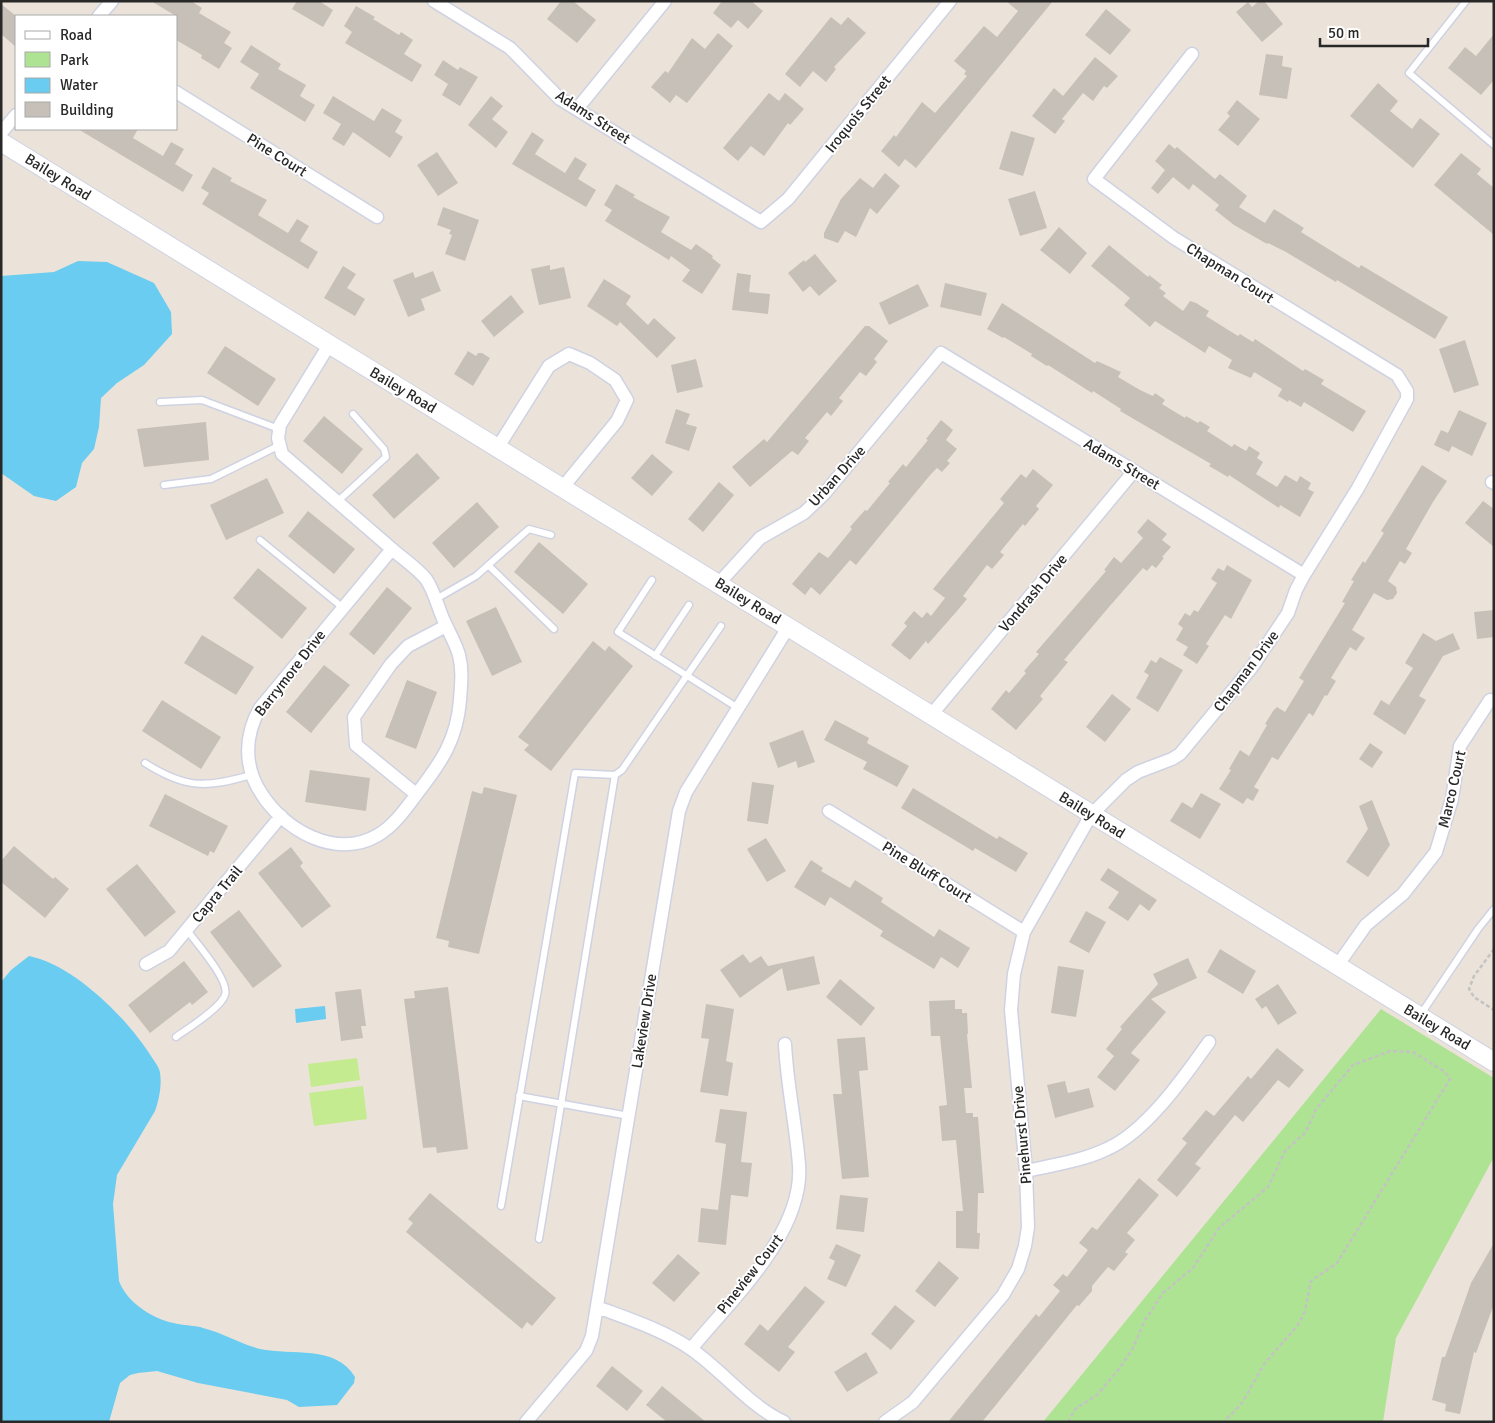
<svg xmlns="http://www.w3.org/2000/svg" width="1495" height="1423" font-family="Signika,sans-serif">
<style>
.green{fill:#afe394}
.pitch{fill:#c4eb8f}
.water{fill:#69ccf0}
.building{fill:#c6c0b9}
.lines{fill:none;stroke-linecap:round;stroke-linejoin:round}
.lane-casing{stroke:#ced2e2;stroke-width:9}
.street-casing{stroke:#ced2e2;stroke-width:15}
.secondary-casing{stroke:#ced2e2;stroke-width:20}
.path{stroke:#c3c3c3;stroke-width:2.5;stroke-dasharray:4 2.5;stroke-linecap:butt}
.lane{stroke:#fff;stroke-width:6}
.street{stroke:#fff;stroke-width:12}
.secondary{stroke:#fff;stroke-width:18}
.labels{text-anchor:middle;stroke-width:4;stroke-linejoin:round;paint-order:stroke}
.street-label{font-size:15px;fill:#282828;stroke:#fff}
</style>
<rect width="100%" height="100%" fill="#ebe3d9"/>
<path class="green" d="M1381 1009 1494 1078V1157L1396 1338 1383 1422H1043Z"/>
<path class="pitch" d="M357 1058 360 1080 311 1087 308 1064Z
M363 1086 367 1119 314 1126 309 1093Z"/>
<path class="water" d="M78 261 107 262 154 283 171 312 172 334 144 365 117 383 101 398 99 427 94 449 82 463 76 487 56 501 34 496 1 473V276L54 272Z
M29 956C74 965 127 1018 151 1056 154 1061 160 1068 160 1073 162 1085 159 1100 155 1111L117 1175 113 1204 119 1281C127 1303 154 1320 178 1324 187 1326 195 1325 203 1328 223 1333 241 1344 260 1349 292 1356 335 1344 355 1377L354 1383 337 1405 299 1407 287 1400 198 1383 157 1371 138 1373 130 1375 120 1383 109 1422H1V982L11 970Z
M325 1006 326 1019 296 1023 295 1009Z"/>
<path class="building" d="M151 1H191L202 8 199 13 231 32 224 43 232 48 219 69 201 58 202 55 176 40V16Z
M297 1H319L333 10 323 27 292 9Z
M561 1H573L596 20 577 43 547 19Z
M722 1H751L763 11 748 29 738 20 731 28 713 13Z
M1006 1H1053L916 168 905 159 899 167 881 151 894 135 896 137 922 102 935 113 967 76 964 74 966 71 954 61 984 26 997 37 1018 11Z
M1259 1H1264L1283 24 1262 42 1236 12 1248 2 1252 7Z
M1 4 16 16V47L1 34Z
M356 6 375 17 373 19 399 35 401 32 413 40 404 54 422 65 412 82 345 43 352 32 344 26Z
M1106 9 1131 30 1110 55 1085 35Z
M831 17 841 25 848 17 866 33 834 67 836 69 826 82 813 71 800 87 785 74Z
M718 33 733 46 687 103 676 95 670 103 651 87 665 71 668 73 692 38 705 49Z
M1494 34V80L1481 95 1448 68 1465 47 1476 56Z
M251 45 281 64 278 69 306 85 300 96 315 105 305 122 250 88 259 74 240 62Z
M1266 54 1283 56 1282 66 1292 68 1287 99 1259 95Z
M1095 57 1118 76 1107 88 1104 86 1093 101 1083 93 1062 119 1065 121 1055 134 1032 116 1054 88 1063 96Z
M443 60 458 70 460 67 478 77 460 106 442 95 448 84 434 75Z
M1378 83 1398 101 1390 111 1412 129 1420 118 1440 134 1413 168 1350 116Z
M769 93 779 101 785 93 804 109 790 125 788 123 764 156 751 146 738 161 723 148Z
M333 96 374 121 382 108 402 120 395 132 403 137 390 158 353 132 344 146 332 139 341 124 323 113Z
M491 96 503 106 492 119 508 132 496 148 468 125Z
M1237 100 1260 119 1238 146 1218 130 1230 116 1227 113Z
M78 129H138L133 138 163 156 171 142 184 149 175 164 193 175 183 192Z
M1011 131 1035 138 1023 176 999 169Z
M532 132 544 140 535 154 565 173 575 157 587 164 578 179 596 190 586 207 512 164Z
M1169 144 1175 149 1177 147 1215 179 1220 174 1247 196 1239 207 1265 223 1274 209 1304 228 1301 232 1359 268 1361 265 1448 317 1435 339 1337 280 1336 282 1286 252 1268 243 1267 244 1234 225 1215 210 1219 205 1193 184 1189 190 1173 177 1158 194 1151 188 1165 170 1155 161Z
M437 152 458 183 438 196 417 165Z
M1461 153 1481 169 1477 174 1494 188V235L1434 185Z
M213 167 232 178 230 181 267 200 258 215 288 233 297 219 309 226 300 241 318 252 308 269 202 204 209 193 201 188Z
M885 173 900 186 877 214 870 208 856 237 845 231 838 243 824 238V233L841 199 860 178 873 188Z
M616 184 635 195 633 197 670 217 661 232 691 250 696 244 713 256 712 258 721 265 702 294 682 281 690 270 671 256 669 260 605 221 612 210 604 205Z
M1035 191 1047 228 1020 236 1008 199Z
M443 207 479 220 465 261 445 254 452 235 449 234 451 230 437 225Z
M1059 227 1087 253 1070 274 1040 250Z
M1109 245 1148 277 1149 275 1162 285 1159 288 1166 293 1163 296 1183 311 1190 301 1196 303 1209 311 1206 316 1238 336 1240 334 1253 342 1255 339 1303 371 1305 369 1324 380 1321 384 1366 411 1353 432 1304 402 1301 407 1289 400 1288 402 1278 396 1282 389 1254 372 1251 378 1228 368 1232 360 1209 346 1205 353 1155 321 1150 327 1124 305 1130 298 1091 266Z
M815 254 837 281 819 296 810 286 803 292 788 273 804 260 805 262Z
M550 265V270L564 267 571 298 539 305 531 269Z
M343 266 356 274 347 288 365 299 355 316 324 298Z
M433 271 441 291 421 299 425 310 408 317 393 280 413 272 415 278Z
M737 273 751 275 749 292 770 294 768 314 732 310Z
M604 279 631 296 626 304 648 325 654 318 676 338 657 358 620 322 617 326 587 306Z
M945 283 987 293 981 316 940 307Z
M918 284 929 306 889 325 879 303Z
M511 295 524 312 494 337 481 321Z
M1002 303 1095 363 1097 361 1121 372 1118 377 1140 390 1153 396 1155 393 1165 400 1162 404 1185 418 1186 416 1198 423 1200 421 1210 427 1207 431 1232 447 1234 444 1246 451 1249 446 1260 453 1257 458 1263 462 1256 474 1277 487 1285 475 1297 482 1300 476 1311 483 1308 489 1314 492 1300 517 1280 505 1279 508 1229 475 1228 477 1209 466 1211 464 1120 411 1121 409 1093 391 1092 393 1048 365 1047 366 1031 356 1032 354 1004 337 1003 338 987 329Z
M865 326H869L888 341 874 359 877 362 866 376 860 372 839 398 843 401 831 416 827 412 805 438 809 441 798 455 792 451 750 487 732 467 764 439 767 442Z
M1465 340 1479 385 1454 393 1439 349Z
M225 346 276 379 258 406 207 373Z
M468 351 476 356 478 353H482L490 358 473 386 454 374Z
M696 359 703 387 677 393 671 365Z
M676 409 690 414 686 424 697 427 689 451 665 443Z
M1459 410 1487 423 1472 456 1452 446 1449 452 1434 445 1441 430 1448 433Z
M324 416 363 449 342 474 303 441Z
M941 420 953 430 946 440 957 449 947 461 950 463 942 472 937 468 931 474 856 565 850 560 820 595 811 587 805 595 792 584 819 552 828 558 852 529 850 527 865 510 867 511 890 483 888 482 903 464 906 467 928 440 926 439Z
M206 422 209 460 144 467 137 429Z
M417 453 440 478 394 519 372 495Z
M652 454 673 472 652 496 631 478Z
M1422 465 1447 481 1433 502 1406 549 1412 553 1405 564 1400 561 1388 581 1396 587 1397 593 1393 599 1387 600 1374 593 1352 630 1365 638 1356 651 1350 647 1331 678 1336 681 1327 696 1325 695 1313 716 1309 713 1278 760 1272 757 1254 787 1259 790 1253 801 1247 798 1243 804 1219 789 1231 770 1229 769 1240 750 1249 756 1267 725 1265 724 1273 711 1277 707 1285 712 1304 681 1299 678 1345 603 1342 602 1354 581 1351 580 1363 561 1365 563 1384 533 1381 531Z
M1033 469 1053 485 1036 506 1039 509 1025 526 1023 524 1000 552 1004 555 992 569 987 565 963 596 967 599 957 611 928 644 926 641 910 660 891 645 907 626 904 623 914 611 922 618 927 612 931 616 945 598 933 589 1004 503 1000 499 1021 474 1026 478Z
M267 478 284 513 226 540 210 505Z
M719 482 734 495 703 532 688 519Z
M1483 501 1494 509V547L1465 523Z
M477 502 499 527 454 568 432 543Z
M308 511 355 549 334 574 288 536Z
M1148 519 1167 534 1162 540 1171 547 1162 557 1164 558 1156 568 1152 565 1147 571 1143 568 1109 607 1064 660 1068 662 1040 696 1043 699 1016 730 991 709 1006 690 1009 693 1026 673 1024 671 1039 654 1036 652 1106 571 1104 570 1114 557 1121 563 1143 538 1137 532Z
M539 542 588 584 563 614 514 572Z
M1227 565 1252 580 1231 619 1225 615 1206 644 1209 646 1197 664 1183 655 1188 647 1176 640 1183 628 1178 624 1185 613 1190 616 1194 610 1198 612 1217 583 1211 579 1218 568 1224 571Z
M258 568 307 608 282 639 233 598Z
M387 587 412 608 374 655 349 634Z
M496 607 522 662 492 676 466 621Z
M1494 610V637L1477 639 1474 612Z
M1423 633 1436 641 1453 633 1460 649 1443 656 1419 696 1426 700 1405 735 1373 714 1381 700 1389 705 1413 668 1405 663Z
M202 635 254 667 236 695 184 663Z
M593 641 605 651 609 646 633 666 551 771 524 750 529 745 518 737Z
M1160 657 1183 670 1158 712 1136 698 1149 675 1144 672 1151 660 1156 663Z
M324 665 350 685 311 733 286 712Z
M407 680 437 692 416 749 385 737Z
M1112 694 1131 709 1105 742 1086 727Z
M162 700 221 737 201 769 142 731Z
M835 720 869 738 867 743 909 766 897 787 863 769 867 762 824 740Z
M803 730 815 762 798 768 796 761 778 768 769 743Z
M1370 743 1383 752 1372 768 1359 759Z
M310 770 370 778 366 811 305 802Z
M752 782 774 785 768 824 747 821Z
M484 787 517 795 479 954 448 947 449 941 436 938 472 791 482 794Z
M913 788 997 839 999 836 1028 853 1016 872 975 848 973 851 901 808Z
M1201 793 1221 804 1200 839 1170 821 1182 802 1192 808Z
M165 794 228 826 214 853 210 851 208 856 149 826Z
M1372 800 1390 845 1368 877 1346 862 1368 829 1359 806Z
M766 838 786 871 767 882 747 849Z
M14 846 53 879 55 877 69 889 45 918 1 882V861Z
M291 847 303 863 300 866 331 906 302 928 258 873Z
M811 860 823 868 821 871 850 888 855 880 883 898 881 902 934 937 939 929 970 948 958 968 941 957 934 969 880 936 883 931 830 897 825 906 794 887Z
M137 864 176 912 145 937 106 889Z
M1108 868 1157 900 1149 911 1140 904 1128 921 1108 908 1119 892 1100 880Z
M239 910 282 966 253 988 210 932Z
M1086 911 1106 922 1089 953 1069 942Z
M1220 949 1256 971 1243 994 1207 972Z
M743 954 750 963 761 956 768 966 814 956 820 984 787 991 782 968 740 998 720 970Z
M1188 958 1197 978 1151 999 1166 1012 1131 1053 1140 1060 1115 1091 1097 1077 1114 1056 1106 1049 1122 1029 1120 1027 1158 984 1153 974Z
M184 961 208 992 192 1005 190 1002 150 1033 128 1005Z
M1058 966 1084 970 1076 1017 1051 1013Z
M840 979 875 1008 861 1026 826 997Z
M1278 984 1297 1013 1278 1025 1266 1006 1262 1009 1255 999Z
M448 987 468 1149 437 1153 436 1147 423 1148 404 999 415 998 414 991Z
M361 989 366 1026H361L363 1038 341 1041 335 992Z
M955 1000V1009H962V1013H967L968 1034H967L972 1088H964L966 1113H973V1117H978L984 1193H978L977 1233H980L979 1249 956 1248V1211H963L956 1140 942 1141 939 1106 947 1105 940 1036H931L929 1001Z
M706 1004 734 1009 726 1061 733 1063 728 1096 700 1092 709 1039 701 1038Z
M865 1037 868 1070 859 1071 869 1177 842 1179 833 1094H842L837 1039Z
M1277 1048 1304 1070 1289 1088 1278 1080 1243 1122 1235 1115 1195 1164 1201 1168 1177 1197 1157 1180 1187 1143 1182 1139 1206 1110 1214 1116 1248 1076 1251 1079Z
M1065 1081 1068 1093 1089 1088 1094 1107 1055 1118 1047 1085Z
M720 1109 747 1112 741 1162 752 1163 748 1197 731 1195 726 1245 698 1242 701 1208 718 1210 726 1144 715 1142Z
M1139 1178 1159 1195 1127 1233 1135 1240 1125 1252 1128 1254 1114 1271 1108 1267 1092 1286V1291L1079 1306 1077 1305 982 1422H948L1036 1314 1039 1317 1060 1291 1053 1285 1063 1274 1067 1277 1088 1250 1079 1243 1092 1227 1097 1230Z
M430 1193 556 1298 532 1326 527 1322 522 1329 406 1232 413 1223 408 1219Z
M840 1195 868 1198 864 1232 836 1229Z
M1494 1243V1304L1476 1353 1474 1352 1460 1414 1445 1411 1446 1404 1432 1400 1442 1357H1445L1471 1283Z
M836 1244 861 1255 846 1287 827 1279 835 1261 829 1258Z
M678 1254 700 1273 674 1302 652 1283Z
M939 1261 959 1278 935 1307 915 1291Z
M805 1286 825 1302 788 1347 795 1352 779 1372 744 1344 760 1324 768 1331Z
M895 1305 915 1321 891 1350 871 1334Z
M866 1352 878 1373 847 1392 834 1372Z
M612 1366 643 1391 627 1411 596 1386Z
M662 1386 706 1422H667L646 1405Z"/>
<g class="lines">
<g class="lane-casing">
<path id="lane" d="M1466 1 1409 73 1494 145
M160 402 202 400 279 429
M164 485 211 479 280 445
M337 502 386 457 384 449 353 414
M260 540 342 607
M488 565 554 629
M652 580 618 632 738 708
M436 599 476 576 529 529 551 535
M655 656 689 605
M145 763C186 789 206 788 251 775
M1421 1014 1478 929 1494 909
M176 1037C187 1029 221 1008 225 995 230 980 196 943 187 930
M519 1096 629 1116
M501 1206 575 773 615 775 622 770 721 626
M539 1239 615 775"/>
</g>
<g class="street-casing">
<path id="street" d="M434 1 510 48 560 99 761 222 788 199 950 1
M99 16 112 1
M176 92 377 217
M577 109 665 1
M1 133 16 115
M329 345 280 425 278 438 282 454 392 549 260 708C244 736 244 767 261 793 284 830 336 860 378 835 395 825 407 807 419 791 442 761 457 739 460 700 461 685 463 671 459 655 456 644 449 632 444 621 438 608 434 590 426 579 417 568 402 558 392 549
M498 447 549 366 569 354 590 363 615 380 627 400 617 421 563 487
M1492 482 1494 483
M719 583 760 538 804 513 824 494 941 353 1304 575
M932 714 1134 471
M416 794 356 745 354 717 391 664 408 646 446 626
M829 811 1024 932
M146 964 169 951 281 816
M1337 966 1366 925 1403 894 1436 852 1452 799 1460 746 1490 700
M1026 1171C1053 1165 1082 1161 1107 1149 1146 1132 1185 1076 1209 1042
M597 1307C629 1319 663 1330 691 1349 723 1371 748 1405 784 1422
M691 1349C731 1300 804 1233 799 1165 796 1125 787 1085 785 1044
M526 1422 586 1351 592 1336 679 811 686 792 789 626
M885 1422 913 1402 1003 1295 1018 1269 1025 1246 1028 1227 1026 1171 1011 1010 1014 974 1024 932 1091 815 1126 780 1138 772 1172 759 1180 754 1252 667 1288 613 1296 590 1304 575 1358 488 1407 399V391L1397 375 1174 238 1094 179 1192 54"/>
</g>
<g class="secondary-casing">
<path id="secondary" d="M1 142 1494 1062"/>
</g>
<path class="path" d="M1494 949 1474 976 1469 989 1474 997 1494 1010
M1068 1422 1075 1409 1097 1395 1119 1369 1133 1348 1145 1320 1163 1293 1193 1268 1219 1228 1268 1187 1285 1151 1306 1132 1316 1109 1353 1065 1390 1051 1413 1052 1445 1072 1450 1079 1337 1263 1311 1281 1305 1311 1298 1325 1264 1364 1242 1403 1224 1422"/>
<use href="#lane" class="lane"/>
<use href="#street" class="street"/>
<use href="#secondary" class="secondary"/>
</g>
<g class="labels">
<g class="street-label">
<text transform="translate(858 114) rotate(-51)" y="5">Iroquois Street</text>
<text transform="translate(593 117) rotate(33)" y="5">Adams Street</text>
<text transform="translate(277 155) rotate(32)" y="5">Pine Court</text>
<text transform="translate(58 177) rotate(32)" y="5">Bailey Road</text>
<text transform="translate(1230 273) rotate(32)" y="5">Chapman Court</text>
<text transform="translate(403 390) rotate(31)" y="5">Bailey Road</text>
<text transform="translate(1122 464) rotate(31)" y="5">Adams Street</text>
<text transform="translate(837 476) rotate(-48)" y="5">Urban Drive</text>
<text transform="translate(1033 593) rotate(-50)" y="5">Vondrash Drive</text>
<text transform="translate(748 601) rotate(32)" y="5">Bailey Road</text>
<text transform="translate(1246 671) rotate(-53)" y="5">Chapman Drive</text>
<text transform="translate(290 673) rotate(-52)" y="5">Barrymore Drive</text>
<text transform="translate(1452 789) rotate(-77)" y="5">Marco Court</text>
<text transform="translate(1092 815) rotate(32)" y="5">Bailey Road</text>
<text transform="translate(927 872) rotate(32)" y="5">Pine Bluff Court</text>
<text transform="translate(217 894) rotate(-50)" y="5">Capra Trail</text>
<text transform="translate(644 1021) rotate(-81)" y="5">Lakeview Drive</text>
<text transform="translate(1437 1027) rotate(31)" y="5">Bailey Road</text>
<text transform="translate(1022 1135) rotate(-95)" y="5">Pinehurst Drive</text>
<text transform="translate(750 1274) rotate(-52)" y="5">Pineview Court</text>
</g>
</g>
<rect width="1495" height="1423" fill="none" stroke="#282828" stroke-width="5"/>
<rect x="15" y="15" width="162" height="115" fill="#ffffff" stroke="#a9a9a9"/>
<rect x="25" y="31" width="25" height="8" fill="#ffffff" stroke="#a9a9a9"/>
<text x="60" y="40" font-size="15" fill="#282828">Road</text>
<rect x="25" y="52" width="25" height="15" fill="#afe394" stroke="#a9a9a9"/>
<text x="60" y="65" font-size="15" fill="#282828">Park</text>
<rect x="25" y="78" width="25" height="15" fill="#69ccf0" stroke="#a9a9a9"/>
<text x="60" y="90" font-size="15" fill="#282828">Water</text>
<rect x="25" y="102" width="25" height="15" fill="#c6c0b9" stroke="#a9a9a9"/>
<text x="60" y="115" font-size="15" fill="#282828">Building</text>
<path d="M1320 38v8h108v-8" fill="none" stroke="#282828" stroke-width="2.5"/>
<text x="1328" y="38" font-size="15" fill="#282828" stroke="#ffffff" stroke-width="4" paint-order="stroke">50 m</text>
</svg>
